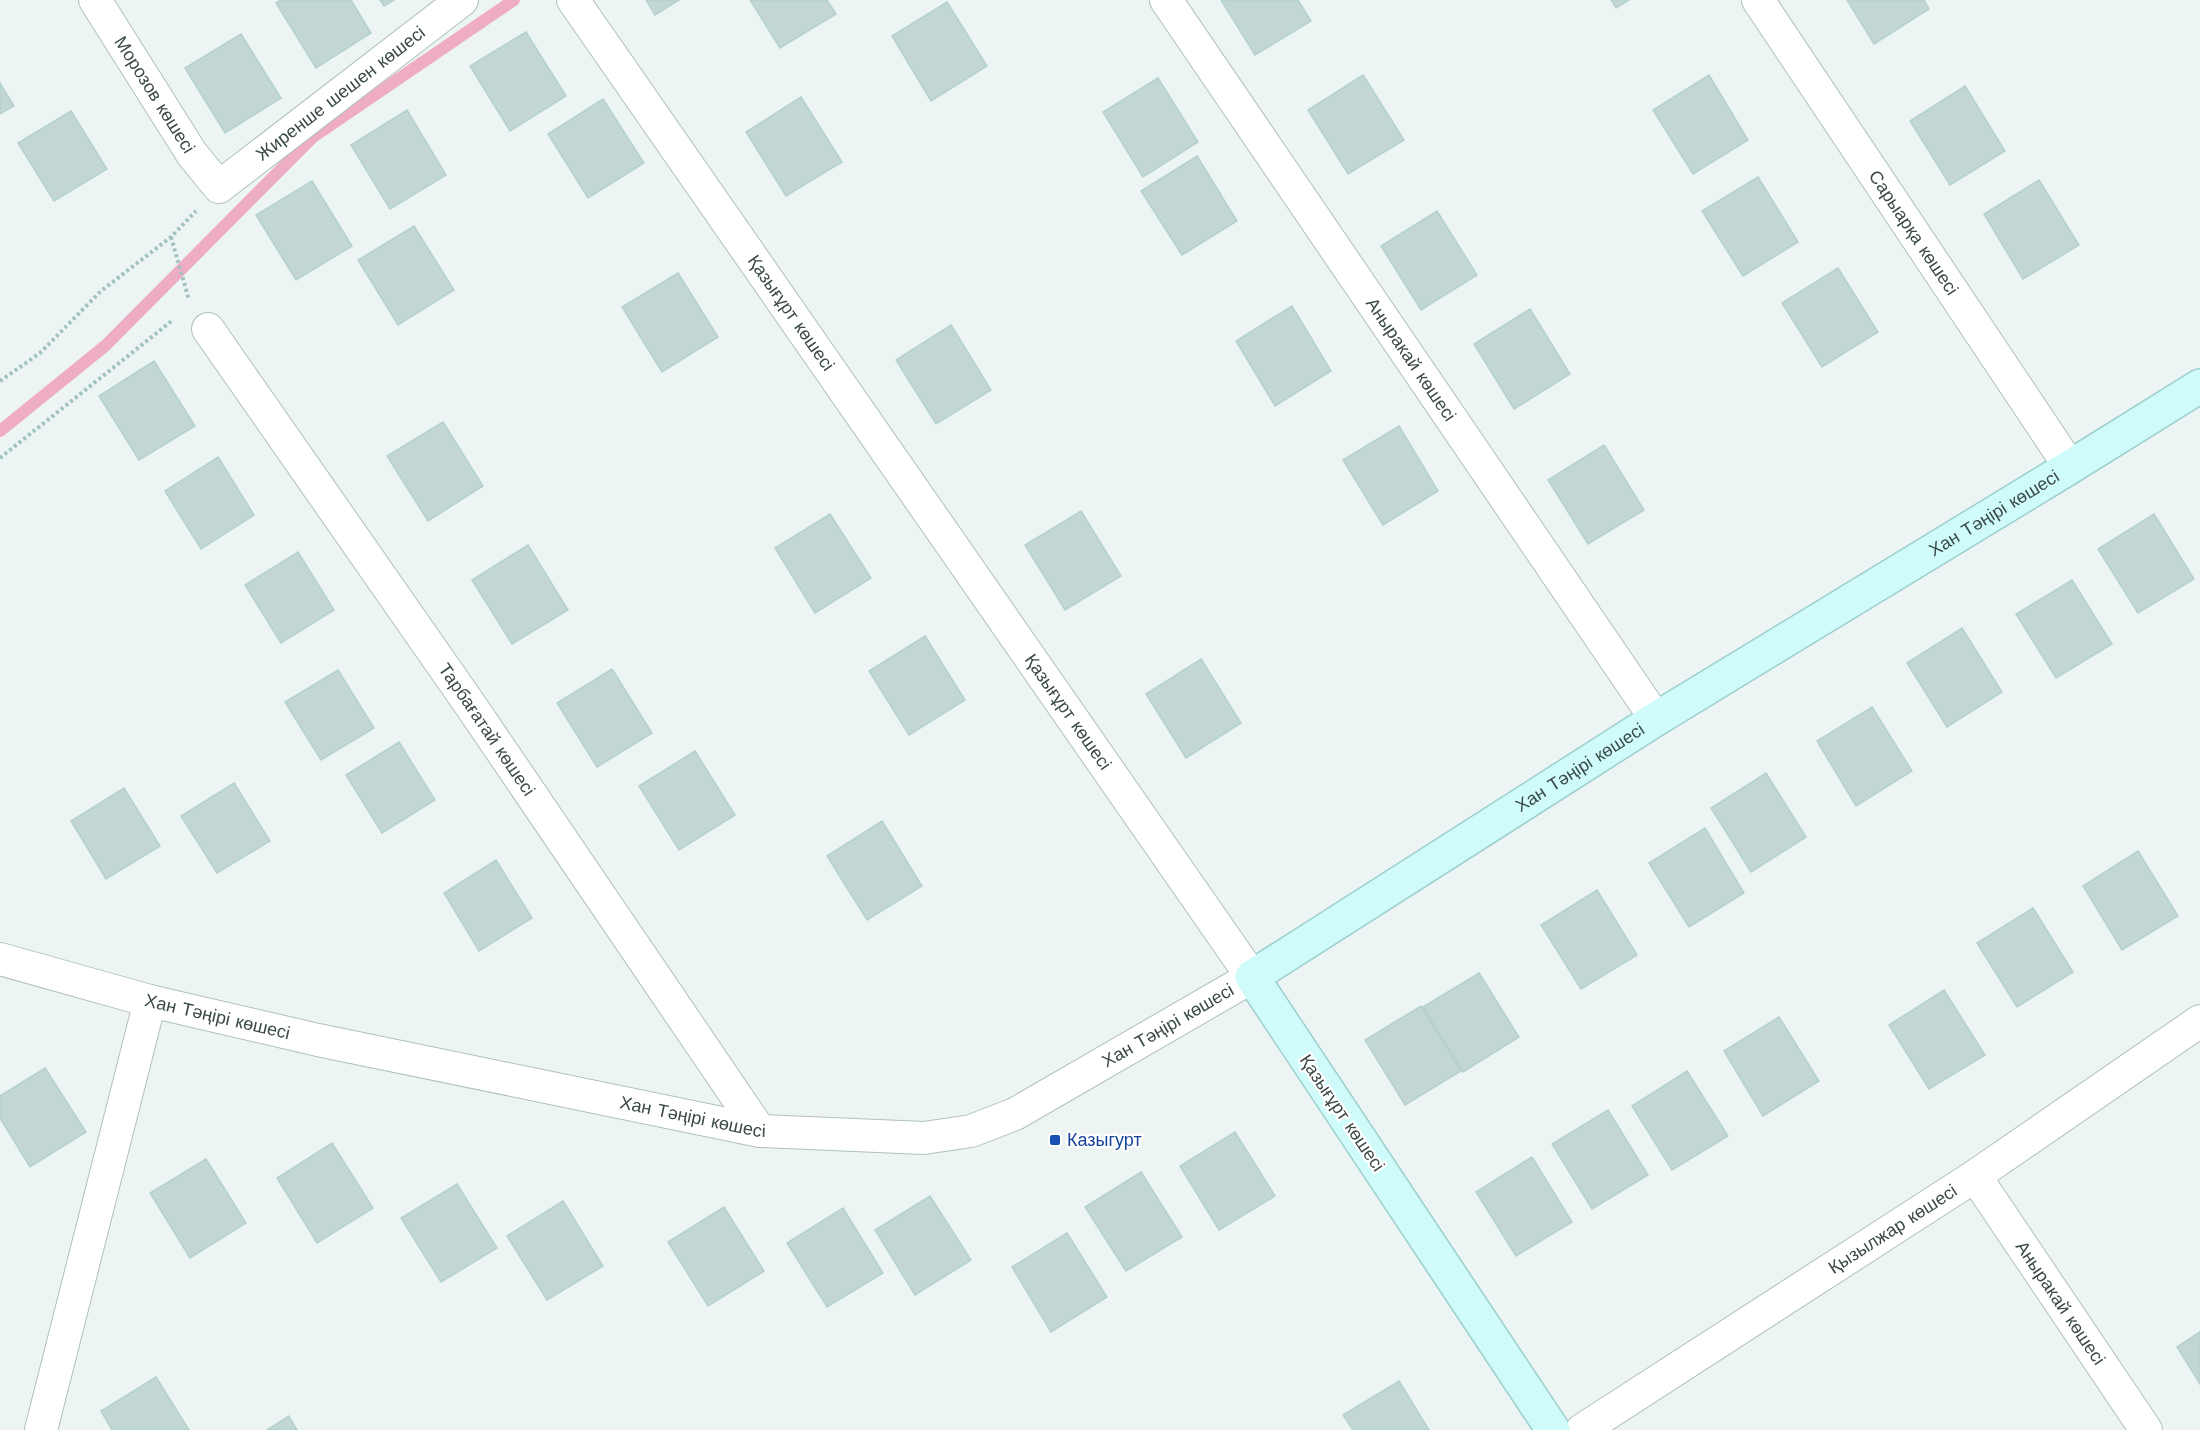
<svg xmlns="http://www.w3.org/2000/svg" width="2200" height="1430" font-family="'Work Sans',sans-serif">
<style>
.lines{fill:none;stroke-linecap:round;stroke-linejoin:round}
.stream{stroke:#eeacc5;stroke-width:12}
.building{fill:#c2d7d3;stroke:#b5d1cc;stroke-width:1.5}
.street-casing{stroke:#afc1be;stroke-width:34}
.secondary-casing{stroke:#9ccfcd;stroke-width:36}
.path{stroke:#a1c2bd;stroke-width:4;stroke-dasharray:3 3;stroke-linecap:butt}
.street{stroke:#fff;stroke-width:32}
.secondary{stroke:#cffcfb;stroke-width:33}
.transit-dot{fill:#1a4fb4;stroke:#fff;stroke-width:2}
.labels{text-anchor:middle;stroke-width:4.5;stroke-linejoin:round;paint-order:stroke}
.street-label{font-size:18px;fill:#3a4a47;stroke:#fff}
.transit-label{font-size:18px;fill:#164399;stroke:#fff;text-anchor:start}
</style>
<rect width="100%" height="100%" fill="#ecf5f4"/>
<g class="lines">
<path class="stream" d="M0 431 105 346 313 137 514 0"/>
</g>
<path class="building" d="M281 0H351L371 33 316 68 276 3Z
M380 0H394L384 6Z
M646 0H679L655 15Z
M750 0H827L836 14 780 48Z
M1221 0H1298L1311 21 1255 55Z
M1611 0H1629L1616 8Z
M1847 0H1924L1929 9 1874 44Z
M947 2 987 66 931 101 892 36Z
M526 32 566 96 510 131 470 66Z
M241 34 281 98 225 133 185 68Z
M1363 75 1404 140 1348 174 1308 110Z
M1709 75 1748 140 1693 174 1653 110Z
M1158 78 1198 142 1143 177 1103 112Z
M0 83 14 106 0 114Z
M1965 86 2005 151 1950 185 1910 121Z
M801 97 842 162 786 196 746 132Z
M603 99 644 163 588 198 548 134Z
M407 110 446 175 390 209 351 145Z
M71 111 107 169 54 201 18 143Z
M1197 156 1237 221 1182 255 1141 191Z
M1758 177 1798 242 1743 276 1702 211Z
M2039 180 2079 245 2023 279 1984 214Z
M312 181 352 246 296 280 256 215Z
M1437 211 1477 275 1421 310 1381 246Z
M414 226 454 290 398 325 358 260Z
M1838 268 1878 332 1822 367 1782 303Z
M678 273 718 337 662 372 622 307Z
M1292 306 1331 371 1275 406 1236 341Z
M1530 309 1570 374 1514 409 1474 344Z
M951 325 991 390 936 424 896 360Z
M154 361 195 426 139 460 99 396Z
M443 422 483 486 428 521 387 456Z
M1399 426 1438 491 1383 525 1343 460Z
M1604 445 1644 510 1588 544 1548 480Z
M218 457 254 515 201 549 165 491Z
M1081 511 1121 576 1065 610 1025 545Z
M830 514 871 578 815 613 775 548Z
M2154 514 2194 579 2138 613 2098 549Z
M528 545 568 610 512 644 472 580Z
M298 552 334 610 281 643 245 585Z
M2072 580 2112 644 2056 678 2016 614Z
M1962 628 2002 692 1947 727 1907 663Z
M925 636 965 700 909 735 869 671Z
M1201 659 1241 723 1186 758 1146 694Z
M612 669 652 733 597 767 557 703Z
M338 670 374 728 321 760 285 702Z
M1872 707 1912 771 1856 806 1817 741Z
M399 742 435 800 382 833 346 775Z
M695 751 735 815 679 850 639 786Z
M1766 773 1806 837 1751 872 1711 808Z
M234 783 270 841 217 873 181 816Z
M124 788 160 846 106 879 71 821Z
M882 821 922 886 867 920 827 856Z
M1705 828 1744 893 1689 927 1649 863Z
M2138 851 2178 916 2122 950 2083 886Z
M496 860 532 918 479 951 444 893Z
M1597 890 1637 955 1581 989 1541 925Z
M2033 908 2073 972 2017 1007 1977 943Z
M1479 973 1519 1037 1463 1072 1423 1007Z
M1944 990 1985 1055 1929 1089 1889 1025Z
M1421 1006 1461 1071 1405 1105 1365 1040Z
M1779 1017 1819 1081 1763 1116 1724 1051Z
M45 1068 86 1132 30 1167 0 1118V1096Z
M1687 1071 1728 1136 1672 1170 1632 1106Z
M1608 1110 1648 1175 1592 1209 1552 1144Z
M1235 1132 1275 1196 1219 1230 1180 1166Z
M332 1143 373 1208 317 1243 277 1178Z
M1532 1157 1572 1222 1516 1256 1476 1192Z
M206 1159 246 1223 190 1258 150 1193Z
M1141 1172 1182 1237 1126 1271 1085 1207Z
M457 1184 497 1248 441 1282 401 1218Z
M930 1196 971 1260 915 1295 875 1230Z
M563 1201 603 1266 547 1300 507 1236Z
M724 1207 764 1271 708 1306 668 1242Z
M843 1208 883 1273 827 1307 787 1243Z
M1067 1233 1107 1297 1051 1332 1012 1267Z
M2200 1332V1384L2177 1347Z
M156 1377 189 1430H112L101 1411Z
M1399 1381 1429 1430H1353L1343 1415Z
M289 1416 297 1430H267Z"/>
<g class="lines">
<g class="street-casing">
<g id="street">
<path id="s1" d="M95 0 192 154 219 187 462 0"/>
<path id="s2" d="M1166 0 1656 719"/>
<path id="s3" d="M1758 0 2070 467"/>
<path id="s4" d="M208 329 471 706 760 1131"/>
<path id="s5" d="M0 959 150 1001 318 1040 760 1131 924 1138 971 1131 1015 1114 1252 977 573 0"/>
<path id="s6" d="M1975 1176 2146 1430"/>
<path d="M41 1430 150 1001"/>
<path id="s7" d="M1582 1430 1975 1176 2200 1021"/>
</g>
</g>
<g class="secondary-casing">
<g id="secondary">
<path id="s8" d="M1553 1430 1252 977 1656 719 2070 467 2200 386"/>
</g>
</g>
<path class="path" d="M171 237 189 300
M0 381 40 353 101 291 171 237 196 211
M0 458 173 320"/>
<use href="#street" class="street"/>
<use href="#secondary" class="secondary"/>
</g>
<rect class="transit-dot" x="1049" y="1134" width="12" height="12" rx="3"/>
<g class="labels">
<g class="street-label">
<text dy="6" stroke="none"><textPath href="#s1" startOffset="378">Жиренше шешен көшесі</textPath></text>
<text dy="6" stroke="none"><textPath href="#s1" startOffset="112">Морозов көшесі</textPath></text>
<text dy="6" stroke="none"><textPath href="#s3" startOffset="280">Сарыарқа көшесі</textPath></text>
<text transform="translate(791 313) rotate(55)" y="6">Қазығұрт көшесі</text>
<text dy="6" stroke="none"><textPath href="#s2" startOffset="435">Аныракай көшесі</textPath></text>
<text dy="6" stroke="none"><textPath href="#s8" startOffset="1419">Хан Тәңірі көшесі</textPath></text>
<text transform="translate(1068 712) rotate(55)" y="6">Қазығұрт көшесі</text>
<text dy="6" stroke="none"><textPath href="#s4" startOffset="488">Тарбағатай көшесі</textPath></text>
<text dy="6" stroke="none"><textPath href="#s8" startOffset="933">Хан Тәңірі көшесі</textPath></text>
<text dy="6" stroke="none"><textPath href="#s5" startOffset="225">Хан Тәңірі көшесі</textPath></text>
<text dy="6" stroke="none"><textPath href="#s5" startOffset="1215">Хан Тәңірі көшесі</textPath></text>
<text transform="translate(1342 1113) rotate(56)" y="6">Қазығұрт көшесі</text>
<text dy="6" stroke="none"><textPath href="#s5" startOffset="711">Хан Тәңірі көшесі</textPath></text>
<text dy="6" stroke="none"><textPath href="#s7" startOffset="370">Қызылжар көшесі</textPath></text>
<text dy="6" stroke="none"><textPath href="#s6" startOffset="153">Аныракай көшесі</textPath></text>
</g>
<g class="transit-label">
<text x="1067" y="1146">Казыгурт</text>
</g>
</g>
</svg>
